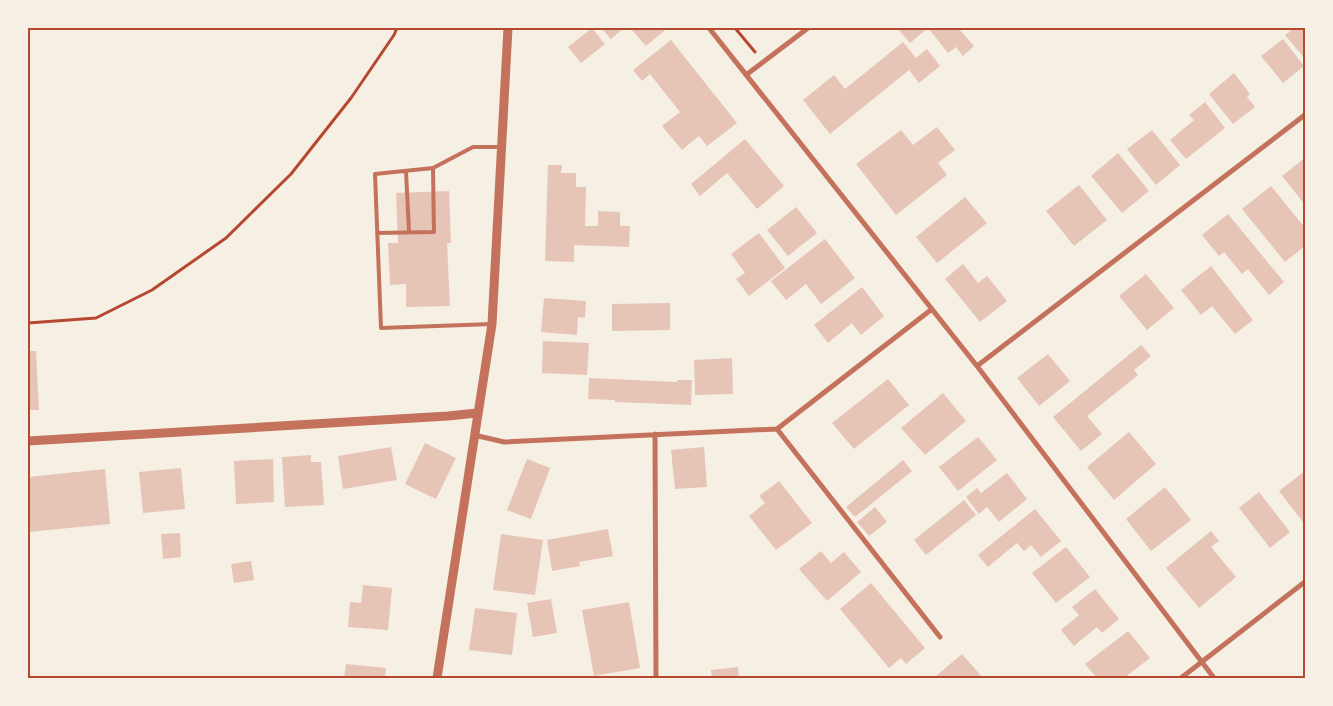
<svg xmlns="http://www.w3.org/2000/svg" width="1333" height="706" font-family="Mulish,sans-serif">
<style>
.building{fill:#e6c5b7}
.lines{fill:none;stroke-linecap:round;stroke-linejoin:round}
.path{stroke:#b5482f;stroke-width:3}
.service{stroke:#c5725c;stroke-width:4}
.minor{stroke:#c5725c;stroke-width:5}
.tertiary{stroke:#c5725c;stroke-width:9}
.neatline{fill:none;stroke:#b5482f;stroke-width:2}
</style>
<rect width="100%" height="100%" fill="#f6efe4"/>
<path class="building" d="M592 28 605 44 581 63 568 47Z
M601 28H624L611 39Z
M630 28H663L665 30 646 46Z
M897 28H958L974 46 963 56 956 47 948 53 928 28 910 43Z
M1294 28H1306V60L1285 35Z
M1283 39 1304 66 1283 83 1261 56Z
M671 40 737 123 707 146 699 136 682 150 662 126 680 112 650 74 642 81 633 70Z
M903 42 916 58 927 49 940 66 919 83 909 70 830 134 803 100 834 75 845 89Z
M1234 73 1250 94 1247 97 1255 107 1233 124 1209 94Z
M1205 102 1225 128 1186 159 1170 140 1194 120 1189 115Z
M937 127 955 150 938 163 947 175 896 215 856 164 901 130 913 145Z
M1152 130 1180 165 1156 185 1127 149Z
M745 139 784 186 757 209 727 173 700 196 691 184Z
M1118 153 1149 191 1122 213 1091 176Z
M1306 157V206L1282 176Z
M548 165H562L561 173H576V187H586L585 226H598V211L620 212V226H630L629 247 574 245V262L545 261Z
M1079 185 1107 220 1074 246 1046 211Z
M1271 186 1306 229V245L1285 262 1242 209Z
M449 191 451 243H447L450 306 406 307V284L390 285 388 243H398L396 193Z
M965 197 987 223 937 263 916 237Z
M796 207 817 233 788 256 767 230Z
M1228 214 1284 282 1269 295 1248 269 1242 274 1224 252 1219 256 1202 235Z
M759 233 785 268 749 296 736 279 745 273 731 254Z
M825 239 855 278 821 304 806 284 786 300 771 281Z
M963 264 978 283 987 276 1007 301 980 322 945 279Z
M1211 266 1253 320 1235 334 1212 306 1201 315 1181 290Z
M1146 274 1174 308 1147 330 1119 296Z
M862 287 884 316 861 335 852 323 828 343 814 325Z
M544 298 586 301 585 318 578 317 577 335 541 332Z
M670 303V330L612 331V304Z
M543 341 589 343 587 375 542 373Z
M1141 345 1151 356 1134 370 1138 375 1087 416 1102 434 1081 451 1053 417Z
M28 351H36L39 410H28Z
M1048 354 1070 381 1039 406 1017 378Z
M732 358 733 394 695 395 694 360Z
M589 378 677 382V380H692L691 405 615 402V400L588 399Z
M888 379 909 405 854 449 832 423Z
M943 393 966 421 925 455 901 428Z
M1129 432 1156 464 1114 500 1087 467Z
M978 437 997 460 958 491 939 467Z
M425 443 456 458 436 499 405 484Z
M391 447 397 480 343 489 338 456Z
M704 447 707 487 675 489 671 450Z
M311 455V462H321L324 505 285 507 282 457Z
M273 459 274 502 236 504 234 461Z
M527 459 550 468 531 519 507 510Z
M903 460 912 471 855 517 846 507Z
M181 468 185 509 143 513 139 472Z
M105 469 110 524 28 532V477Z
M1305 471 1306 473V526L1279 491Z
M1007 473 1027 499 999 522 987 507 979 514 966 497 977 488 981 493Z
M779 481 812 523 776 550 749 516 765 503 759 496Z
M1165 487 1191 520 1151 551 1126 519Z
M1259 492 1290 532 1270 548 1239 508Z
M964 500 976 515 926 555 914 540Z
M875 507 887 522 869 536 857 522Z
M1035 509 1061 541 1041 557 1031 545 1024 551 1017 543 988 567 978 555Z
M608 529 613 556 579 562 580 566 552 571 547 540Z
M1211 531 1219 541 1211 547 1236 577 1199 608 1166 568Z
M180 533 181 557 163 559 161 534Z
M501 534 543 540 535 595 493 590Z
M1066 547 1090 577 1056 603 1032 573Z
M821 551 831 563 844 552 861 572 827 601 799 569Z
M251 561 254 580 234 583 231 564Z
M871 583 925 648 906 664 901 658 889 668 840 609Z
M363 585 392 588 388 630 348 627 350 602 361 603Z
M1095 589 1119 619 1102 633 1097 627 1074 646 1061 630 1079 615 1072 607Z
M551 599 557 633 533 637 527 603Z
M629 602 640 668 594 676 582 610Z
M475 608 517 613 512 655 469 650Z
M1128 631 1150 658 1124 678H1097L1085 664Z
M962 654 983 678H937L936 676Z
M346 664 386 668 385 678H344Z
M738 667 739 678H712L711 670Z"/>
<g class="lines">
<path class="path" d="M735 28 755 52
M28 323 96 318 152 290 226 238 291 174 351 98 394 35 397 28"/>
<path class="service" d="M406 171 409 232
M377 233 434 232 433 168
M492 324 381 328 375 174 433 168 473 147H502"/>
<path class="minor" d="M709 28 977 366 1214 678
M746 75 808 28
M977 366 1306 114
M777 429 932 309
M655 434 656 678
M474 435 504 442 777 429 940 637
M1181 678 1306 581"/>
<path class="tertiary" d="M28 441 448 416 477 413
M437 678 492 324 508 28"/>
</g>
<rect width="1333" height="706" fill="none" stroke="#f6efe4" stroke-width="58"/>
<rect x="29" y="29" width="1275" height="648" class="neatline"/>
</svg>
